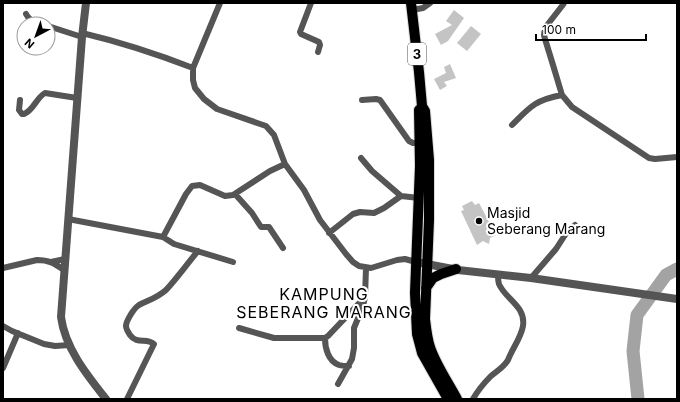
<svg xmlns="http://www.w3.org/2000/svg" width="680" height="402" font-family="Inter,sans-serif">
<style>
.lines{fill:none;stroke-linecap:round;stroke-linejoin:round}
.river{stroke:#a3a3a3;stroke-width:13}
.building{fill:#c4c4c4}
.trunk-casing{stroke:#dbdbdb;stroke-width:12}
.minor{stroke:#555;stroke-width:6}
.tertiary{stroke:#555;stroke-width:8}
.trunk{stroke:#000;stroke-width:10}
.poi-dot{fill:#000;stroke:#fff;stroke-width:1.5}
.labels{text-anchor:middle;stroke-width:4;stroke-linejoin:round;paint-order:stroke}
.shield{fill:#fff;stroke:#4c4c4c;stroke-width:1}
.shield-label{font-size:13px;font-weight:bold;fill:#000}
.poi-label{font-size:14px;fill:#000;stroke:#fff;text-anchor:start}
.quarter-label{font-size:16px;letter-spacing:1px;fill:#000;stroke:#fff}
</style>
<rect width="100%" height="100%" fill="#fff"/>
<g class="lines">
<path class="river" d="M638 399 633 351 637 315 666 275 677 269"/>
</g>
<path class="building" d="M454 10 464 18 448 41 441 45 435 34 452 25 446 21Z
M471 26 481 34 467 51 457 43Z
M450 64 456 78 444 82 447 86 440 90 434 79 446 73 444 67Z
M472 201 475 205 479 203 496 235 490 238 489 244 483 241 477 245 461 211 464 210 462 206Z"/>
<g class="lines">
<g class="trunk-casing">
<path id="trunk" d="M411 3 419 72 422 106 425 111 429 160V220L425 319C426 328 427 338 430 347 436 365 448 382 457 399
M420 109 419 110 420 166 415 293 417 334 422 353 448 399
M426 288 433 278 441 274 456 269"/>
</g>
<path class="minor" d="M220 3 193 68V80L195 88 204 99 217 109 266 126 274 135 285 164 304 190 320 220 346 254 353 262 359 266 371 268 397 260 405 259 416 262
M311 3 300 32 301 34 319 42 320 45 318 52
M564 3 562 6 548 24 545 28 544 35 545 39 553 65 562 95 572 107 649 158 655 159 677 157
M412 10 423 8 430 3
M26 14C29 20 33 22 39 24
M48 26 82 37
M82 33C120 42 157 54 193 68
M20 100 19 110 22 114H24C34 110 36 98 45 93L77 98
M362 100 376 99 380 100 409 141 413 143H419
M512 125C530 107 535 100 562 95
M361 158 372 171 401 196
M235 194 252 213 261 227H269L283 248
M68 219 163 237 186 194 192 186 200 185 225 196 233 195 270 171 285 164
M329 233 353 214 360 212 374 213 384 208 401 196 419 198
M163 237 174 244 233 262
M51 262 65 259
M3 268 37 260C49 260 54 263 64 270
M531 278 556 249 565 235 575 225
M3 326 12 331 44 344 55 346 70 345
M239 328 274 338H325L328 336 365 297
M325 338C325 348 328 361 339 365 342 366 346 366 349 366
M3 368 18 333
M338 384 352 359 354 348V328L363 306 365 297 366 268
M127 399 154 344C147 337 137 345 130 335 128 332 126 329 126 326 126 321 134 308 139 305 149 300 157 298 166 290 177 278 187 264 198 251
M473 399C478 390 484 383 491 376 497 371 504 367 508 360 512 349 521 338 523 326 526 306 505 299 499 284 498 281 498 278 498 275"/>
<path class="tertiary" d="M86 3 82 37 61 317C65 348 87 375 106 399
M416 262 458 270 531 278 677 299"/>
<use href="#trunk" class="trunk"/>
</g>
<circle class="poi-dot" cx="479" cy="221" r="4"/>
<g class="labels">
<rect class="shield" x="408" y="43" width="18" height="22" rx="3"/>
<g class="shield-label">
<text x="417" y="59">3</text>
</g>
<g class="poi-label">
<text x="487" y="218">Masjid<tspan x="487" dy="16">Seberang Marang</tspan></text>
</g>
<g class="quarter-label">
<text x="324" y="300">KAMPUNG<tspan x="324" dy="18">SEBERANG MARANG</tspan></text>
</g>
</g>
<rect width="680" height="402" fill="none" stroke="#000000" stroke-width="8"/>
<g transform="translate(36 36) rotate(221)"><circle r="19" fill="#ffffff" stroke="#999999"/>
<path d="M0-3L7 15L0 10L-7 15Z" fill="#000000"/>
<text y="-6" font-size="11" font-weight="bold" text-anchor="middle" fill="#000000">N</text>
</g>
<path d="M536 34v6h110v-6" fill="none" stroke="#000000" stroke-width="2"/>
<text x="542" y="34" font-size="12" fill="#000000" stroke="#ffffff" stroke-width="3" paint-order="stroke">100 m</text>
</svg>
